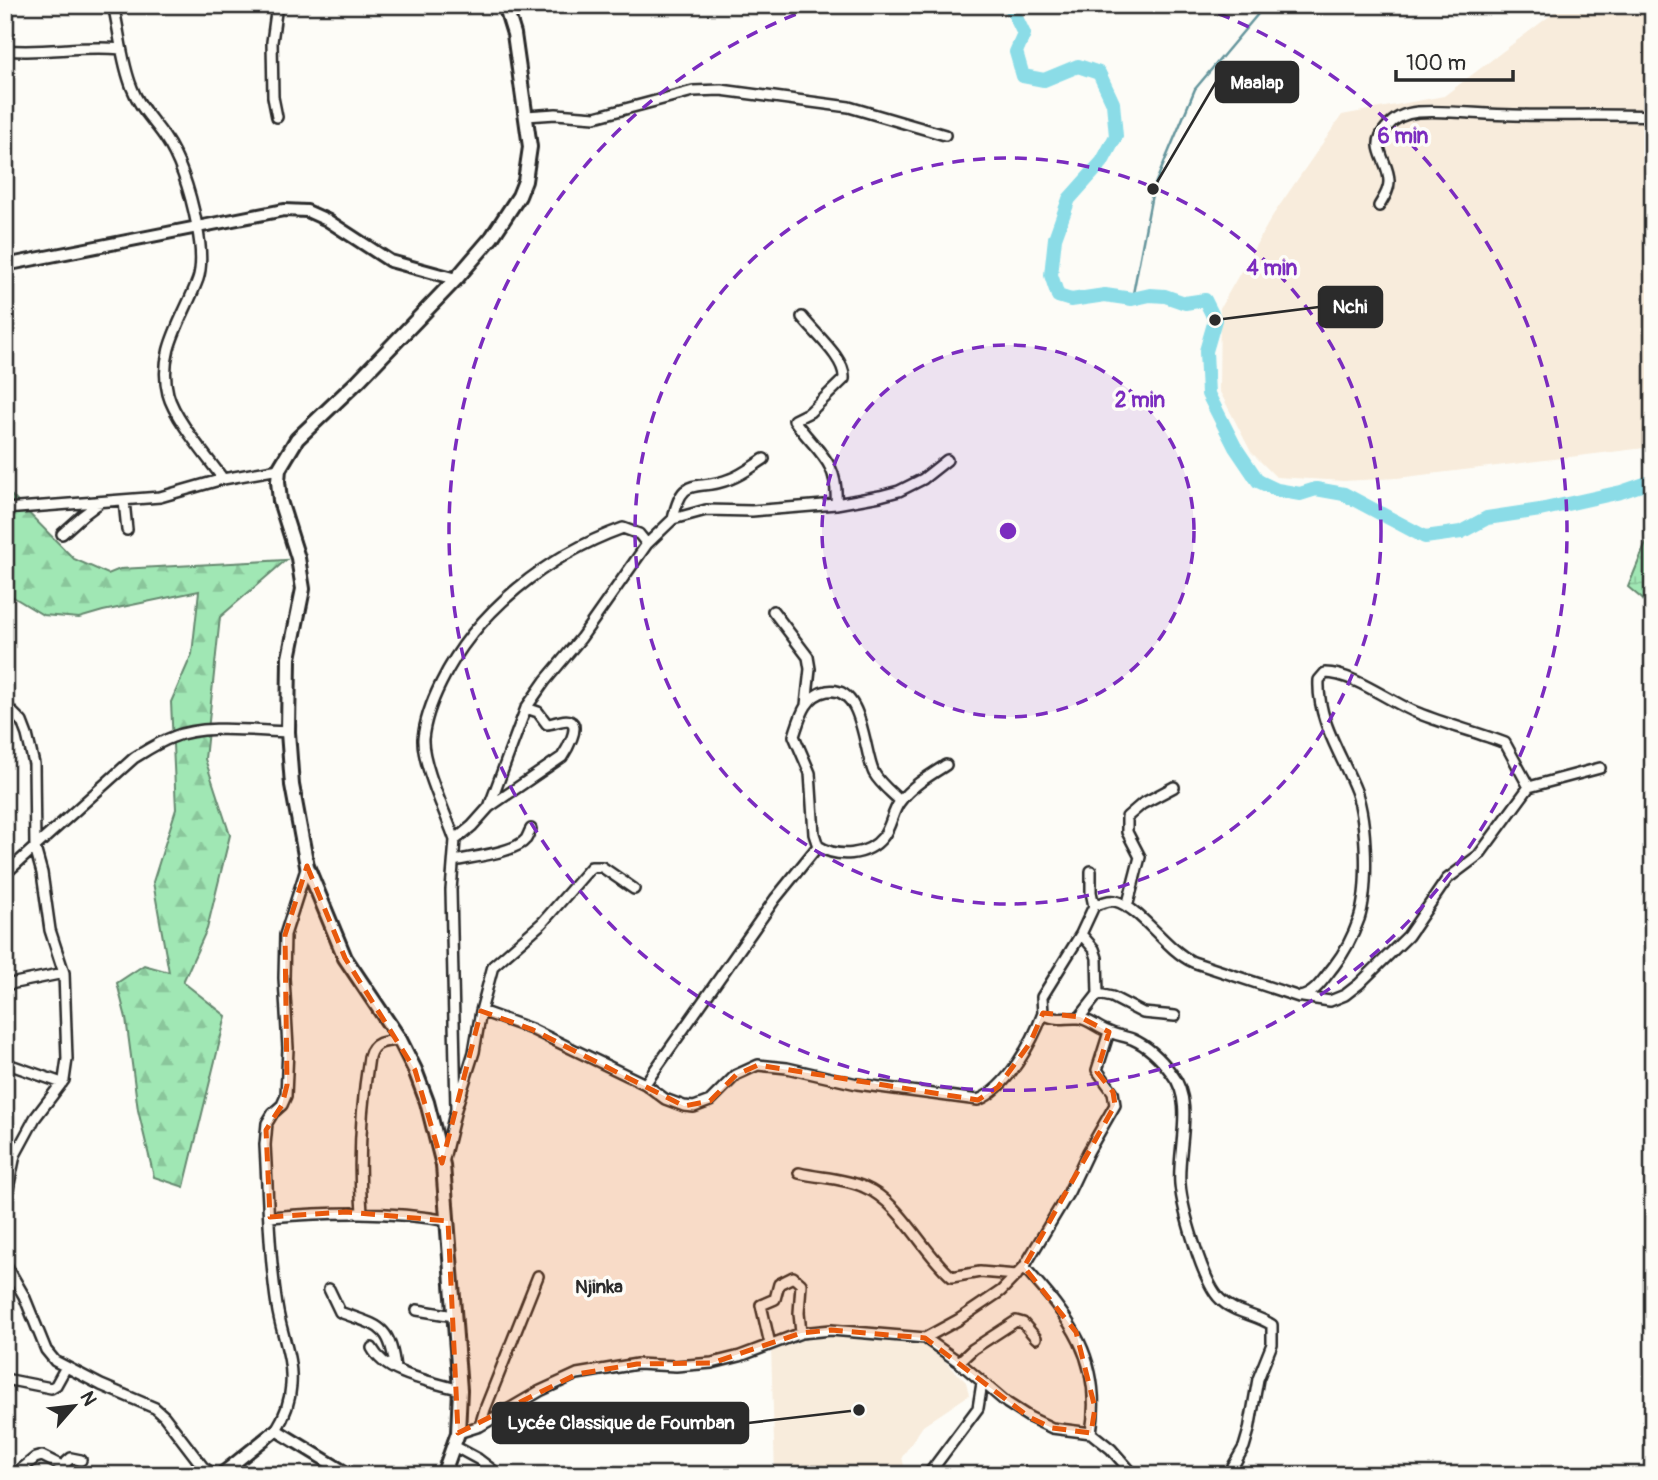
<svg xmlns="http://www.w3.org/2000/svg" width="1658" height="1480" font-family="Pangolin,sans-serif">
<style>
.built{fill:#f8ecdc}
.forest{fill:url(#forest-firs);stroke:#668970;stroke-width:2}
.wetland{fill:url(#wetland-marsh);stroke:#668970;stroke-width:2}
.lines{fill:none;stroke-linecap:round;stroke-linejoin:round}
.stream{stroke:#65959c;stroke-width:2.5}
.river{stroke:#8bdce7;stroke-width:14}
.minor-casing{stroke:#2b2b2b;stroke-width:14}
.tertiary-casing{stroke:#2b2b2b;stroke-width:16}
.secondary-casing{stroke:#2b2b2b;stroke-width:18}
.minor{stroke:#fdfcf7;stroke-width:9}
.tertiary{stroke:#fdfcf7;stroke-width:10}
.secondary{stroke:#fdfcf7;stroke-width:12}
.marked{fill:#e8590c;fill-opacity:0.2;stroke:#e8590c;stroke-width:5;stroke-dasharray:14 9;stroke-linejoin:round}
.ring{fill:none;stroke:#7b2cbf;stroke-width:3.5;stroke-dasharray:12 9}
.labels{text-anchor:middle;stroke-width:7;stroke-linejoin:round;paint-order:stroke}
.neighbourhood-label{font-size:19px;font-weight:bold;fill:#2b2b2b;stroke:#fdfcf7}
.centre{fill:#7b2cbf;stroke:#fdfcf7;stroke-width:3.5}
.ring-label{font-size:21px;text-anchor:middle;font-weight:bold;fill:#7b2cbf;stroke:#fdfcf7;stroke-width:7;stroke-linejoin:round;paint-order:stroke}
.leader{fill:none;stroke:#2b2b2b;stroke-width:2.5}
.callout-dot{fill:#2b2b2b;stroke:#fdfcf7;stroke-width:2.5}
.callout{fill:#2b2b2b;stroke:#2b2b2b;stroke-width:2.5}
.callout-label{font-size:19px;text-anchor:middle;font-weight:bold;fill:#fff}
</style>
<defs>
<pattern id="forest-firs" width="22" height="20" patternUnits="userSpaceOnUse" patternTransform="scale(1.75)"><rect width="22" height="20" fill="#a0e7b4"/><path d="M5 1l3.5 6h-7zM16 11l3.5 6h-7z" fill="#8ac69b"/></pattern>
<pattern id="wetland-marsh" width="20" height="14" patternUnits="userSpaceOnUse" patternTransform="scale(1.75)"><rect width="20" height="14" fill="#a0e7b4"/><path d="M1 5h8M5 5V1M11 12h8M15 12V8" fill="none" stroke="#8ac69b"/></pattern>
</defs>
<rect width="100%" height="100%" fill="#fdfcf7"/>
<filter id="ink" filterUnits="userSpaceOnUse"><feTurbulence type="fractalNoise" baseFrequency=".0143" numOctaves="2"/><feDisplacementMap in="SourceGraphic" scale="14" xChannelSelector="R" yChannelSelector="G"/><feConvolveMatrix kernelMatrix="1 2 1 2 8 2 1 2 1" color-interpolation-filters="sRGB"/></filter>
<g filter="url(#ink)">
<path class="built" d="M1564 5H1653V447L1397 478 1344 481 1276 477 1251 452 1219 390 1220 308 1273 215 1342 115 1444 96Z
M823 1334 919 1343 937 1353 966 1382 969 1395 923 1426 902 1457 906 1475H775L771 1347Z"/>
<path class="forest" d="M5 489 74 559 108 574 120 569 286 560 220 617 205 759 230 835 207 929 183 982 226 1016 184 1187 154 1177 138 1110 126 1018 117 983 144 965 169 972 153 882 176 809 171 702 192 654 199 591 103 611 79 618 43 615 5 592Z"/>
<path class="wetland" d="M1653 526V608L1628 587Z"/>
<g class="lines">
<path class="stream" d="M1132 299 1153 189 1195 89 1263 8 1270 5"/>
<path class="river" d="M1010 5 1024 34 1016 52 1023 76 1044 80 1078 66 1099 73 1113 103 1116 136 1102 162 1069 199 1055 238 1051 275 1058 296 1071 300 1105 295 1132 299 1150 295 1165 296 1185 303 1205 300 1215 320 1206 351 1208 394 1235 447 1258 481 1277 490 1300 494 1316 489 1344 494 1425 537 1461 532 1487 518 1540 510 1621 492 1653 481"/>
<g class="minor-casing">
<path id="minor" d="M113 5C120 33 121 61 132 88 139 107 153 120 164 136 182 162 191 195 197 226 200 241 203 263 198 279 184 318 157 350 168 394 174 418 208 458 223 479
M5 50C43 54 81 45 120 49
M526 116 556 114 595 117 693 91 721 90 849 107 945 135
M277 117 273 97 272 42 277 5
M1379 206C1383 199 1389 191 1389 182 1390 161 1368 148 1386 128 1394 118 1406 113 1418 112 1450 110 1483 115 1514 115 1560 116 1607 114 1653 116
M802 317C814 333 846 359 844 379L810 412 794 420C816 452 839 460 836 504
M124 501 127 530
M5 509 160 497 223 479 279 469
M673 519C683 472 696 493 730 479 742 475 753 466 764 459
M62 534 82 516 98 504
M773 611 808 657 810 669 806 705
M5 705 22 722 27 735 34 764 35 848 42 873 50 930 64 973 67 1059 64 1080 35 1118 15 1155 5 1203
M900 801C891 792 880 784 874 773 863 751 864 685 827 691 805 695 800 718 794 736L810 773 814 834 818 846C837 858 867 857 883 837 891 827 892 813 899 803 910 787 930 775 946 765
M489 807 562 757C566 751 581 726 570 721 565 718 553 724 547 724L538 712 526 708
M455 840C446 814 422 764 423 739 425 718 432 701 441 683 476 611 548 555 623 528L639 534 647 544
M454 861C471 857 515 853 526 839 527 838 530 830 531 829
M1091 871V892L1094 906
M5 874 134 758C147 750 159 742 173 737 205 724 253 731 288 732
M1127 907 1140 857 1127 832V817L1142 804 1174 787
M5 985 64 973
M1098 994 1112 997 1143 1013 1175 1016
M1303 997 1330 1001 1345 995 1359 984 1408 936 1447 879 1479 855 1529 787 1600 768
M481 1011 531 1029 645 1084 665 1099 684 1106 694 1107 710 1101 736 1075 758 1065 787 1068 857 1084 978 1100C1007 1089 1033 1041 1043 1013
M1080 1017 1098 994 1097 958 1094 949 1081 934
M5 1063 62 1083
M645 1084 775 899 818 846
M456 1109 451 890 455 840 472 826 489 807 526 708 545 681 581 638 647 544 673 519 706 510 752 511 836 504 880 496 899 491 923 479 947 460
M443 1163 456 1109 474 1052 481 1011 493 966 542 923 591 867H602L634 889
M799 1173C820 1178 844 1178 864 1187 901 1202 923 1253 952 1277L980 1272 1017 1275
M362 1213C358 1161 361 1108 369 1057 373 1041 386 1041 400 1040
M270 1217C329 1212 389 1210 448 1221
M5 1263 24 1296 46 1350 55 1361 101 1385 155 1408 164 1416 203 1467 215 1475
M1024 1267C1070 1318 1103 1360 1091 1433
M329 1289 340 1312C376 1326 391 1323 395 1369
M417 1310 454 1316
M925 1338 958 1320 1001 1291 1024 1267 1069 1192 1088 1152 1115 1105 1113 1092 1097 1070 1109 1032
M770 1344 761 1305 775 1299 779 1284 793 1277 801 1284 799 1313 801 1333
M372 1348C387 1376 432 1381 460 1390
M959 1362 973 1349 1016 1321 1023 1323 1036 1338
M5 1379 51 1388 56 1385 66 1367
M480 1426 485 1409 538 1276
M276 1430C285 1416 290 1403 291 1385 293 1357 281 1334 277 1306 269 1253 268 1198 265 1145L267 1123 273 1113 282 1105 286 1096 288 1048 284 978 285 935 307 866
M458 1433 480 1426 540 1391 577 1374 637 1364 676 1366 712 1363 740 1356 801 1333 831 1330 925 1338 959 1362 1007 1403 1029 1417 1052 1428 1091 1433 1111 1449 1134 1475
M454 1446 478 1459 499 1475
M5 1469 8 1475
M14 1475 35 1458 42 1456 62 1466 71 1458 81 1460
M928 1475 978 1408 982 1383
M1228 1475 1244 1447 1249 1430 1258 1379 1272 1344V1325C1256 1314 1233 1313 1220 1299 1203 1283 1182 1208 1180 1184 1177 1150 1195 1102 1172 1074 1162 1060 1148 1046 1132 1039 1124 1036 1115 1035 1107 1031 1098 1028 1087 1018 1078 1018 1065 1017 1054 1022 1043 1013L1042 997 1081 934 1094 906C1101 903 1108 900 1115 901 1140 907 1165 949 1193 962L1299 997C1314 996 1325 977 1334 966 1345 952 1353 936 1359 919 1369 888 1367 822 1356 791 1342 755 1317 721 1319 680L1325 673C1354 673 1391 703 1418 713 1447 725 1477 732 1505 743L1529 787"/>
</g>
<g class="tertiary-casing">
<path id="tertiary" d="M5 265 284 210 307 211 327 220 390 261 456 279
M220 1475 276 1430 350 1475"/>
</g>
<g class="secondary-casing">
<path id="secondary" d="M443 1475 458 1433 460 1390 443 1165 427 1102 415 1070 400 1040 345 958 307 866 292 785 288 732 289 658 303 589 298 558 280 501 278 481 279 469 297 439 358 381 456 279 492 237 519 196 525 181 530 147 514 34 505 5"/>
</g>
<use href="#minor" class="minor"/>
<use href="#tertiary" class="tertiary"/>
<use href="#secondary" class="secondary"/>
</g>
</g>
<path class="marked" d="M307 866 345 958 415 1070 442 1163 481 1011 531 1029 684 1106 710 1101 736 1075 758 1065 978 1100 998 1087 1030 1043 1043 1013 1080 1017 1109 1032 1097 1072 1113 1092 1115 1105 1024 1267 1076 1332 1095 1408 1091 1433 1052 1428 1029 1417 925 1338 831 1330 801 1333 712 1363 637 1364 577 1374 458 1433 448 1221 346 1212 270 1217 266 1130 282 1105 287 1085 285 935Z"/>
<circle cx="1008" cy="531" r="186" fill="#7b2cbf" fill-opacity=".12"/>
<g class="ring">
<circle cx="1008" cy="531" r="186"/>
<circle cx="1008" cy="531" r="373"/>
<path d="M1199 6A559 559 0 1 1 817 6"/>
</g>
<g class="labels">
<g class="neighbourhood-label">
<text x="599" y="1293">Njinka</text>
</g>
</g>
<circle cx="1008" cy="531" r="10" class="centre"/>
<g class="ring-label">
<text x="1403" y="143">6 min</text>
<text x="1272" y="275">4 min</text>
<text x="1140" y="407">2 min</text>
</g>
<path class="leader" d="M1153 189L1216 82M1215 320L1319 307M859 1410L748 1423"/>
<g class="callout-dot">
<circle cx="1153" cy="189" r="7"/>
<circle cx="1215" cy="320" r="7"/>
<circle cx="859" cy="1410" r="7"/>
</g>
<g class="callout">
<rect x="1216" y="62" width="82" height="40" rx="7"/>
<rect x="1319" y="287" width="63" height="40" rx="7"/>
<rect x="493" y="1403" width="255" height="40" rx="7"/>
</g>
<g class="callout-label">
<text x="1257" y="89">Maalap</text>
<text x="1350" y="313">Nchi</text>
<text x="621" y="1429">Lycée Classique de Foumban</text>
</g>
<rect width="1658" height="1480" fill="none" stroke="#fdfcf7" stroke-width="28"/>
<rect x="14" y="14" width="1630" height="1452" fill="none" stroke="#2b2b2b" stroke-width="2.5" filter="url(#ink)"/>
<g transform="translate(74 1406) rotate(62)" stroke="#fdfcf7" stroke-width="5" paint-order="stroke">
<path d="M0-5L12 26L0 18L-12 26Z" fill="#2b2b2b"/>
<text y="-10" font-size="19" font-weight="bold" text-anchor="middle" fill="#2b2b2b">N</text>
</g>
<path d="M1396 70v10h117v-10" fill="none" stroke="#2b2b2b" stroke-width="3.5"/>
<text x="1406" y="70" font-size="21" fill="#2b2b2b" stroke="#fdfcf7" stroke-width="5" paint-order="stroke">100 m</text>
</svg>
